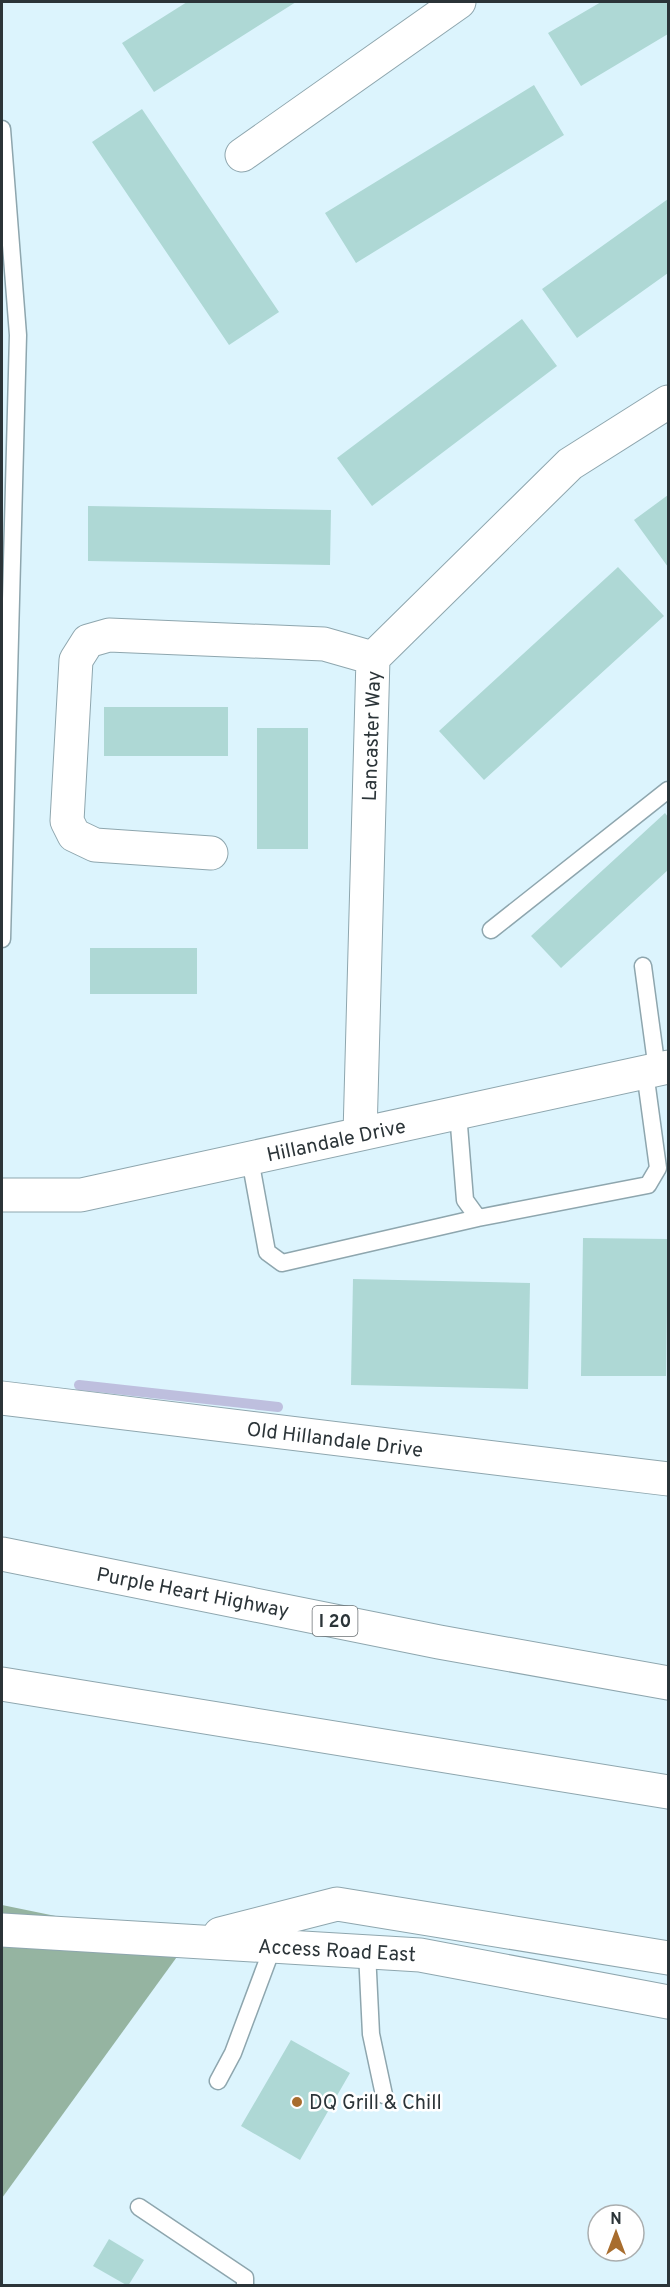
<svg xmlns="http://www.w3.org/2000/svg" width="670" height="2287" font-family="Overpass,sans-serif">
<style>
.forest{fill:#95b4a1}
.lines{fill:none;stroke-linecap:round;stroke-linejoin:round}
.stream{stroke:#bebfde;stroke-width:10}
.building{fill:#aed8d5}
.lane-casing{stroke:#8ea6ae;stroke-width:19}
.street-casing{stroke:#8ea6ae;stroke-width:35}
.secondary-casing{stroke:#8ea6ae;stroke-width:35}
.highway-casing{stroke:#8ea6ae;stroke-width:35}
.lane{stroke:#fff;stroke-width:16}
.street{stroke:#fff;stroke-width:33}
.secondary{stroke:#fff;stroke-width:33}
.highway{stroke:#fff;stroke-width:33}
.poi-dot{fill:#a86d2e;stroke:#fff;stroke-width:2}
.labels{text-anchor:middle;stroke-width:5;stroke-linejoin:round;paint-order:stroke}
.shield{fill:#fff;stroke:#6b7174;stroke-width:1.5}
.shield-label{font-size:18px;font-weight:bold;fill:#2b3438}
.street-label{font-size:20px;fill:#2b3438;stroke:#fff}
.poi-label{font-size:20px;fill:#2b3438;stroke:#fff;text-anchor:start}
</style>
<rect width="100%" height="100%" fill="#dcf4fd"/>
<path class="forest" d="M2 1905 187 1943 2 2198Z"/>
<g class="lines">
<path class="stream" d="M79 1385 278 1407"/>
</g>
<path class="building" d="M187 2H296L154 92 122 43Z
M601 2H668V34L581 86 548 33Z
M534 85 564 135 356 263 325 213Z
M142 109 279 312 229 345 92 142Z
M668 199V273L577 338 542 289Z
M522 319 557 366 372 506 337 458Z
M668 495V567L634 520Z
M88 506 331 510 330 565 88 561Z
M618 567 664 616 484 780 439 731Z
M104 707H228V756H104Z
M257 728H308V849H257Z
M665 813 668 817V870L561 968 531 936Z
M90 948H197V994H90Z
M583 1238 668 1239 666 1376H581Z
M353 1279 530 1283 528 1389 351 1385Z
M291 2040 350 2073 300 2160 241 2126Z
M109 2239 144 2260 128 2286 93 2266Z"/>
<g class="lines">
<g class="lane-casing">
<path id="lane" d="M2 129 18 335 2 939
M491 930 668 790
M643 966 657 1070
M458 1113 465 1200 478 1218 648 1185 658 1168 645 1072
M250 1159 267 1252 282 1263 478 1218
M367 1952 371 2034 384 2095
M218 2081 233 2053 273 1946
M139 2207 245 2278V2286"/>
</g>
<g class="street-casing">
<path id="street" d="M242 155 459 2
M211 853 95 845 74 835 67 821 76 660 88 641 109 635 324 644 373 658
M360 1134 373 658 570 464 668 402
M2 1195H81L668 1067"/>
</g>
<g class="secondary-casing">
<path id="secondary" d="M2 1398 668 1479
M2 1930 420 1955 668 2002
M220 1934 337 1904 668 1958"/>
</g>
<g class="highway-casing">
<path id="highway" d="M2 1554 439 1642 668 1683
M2 1684 668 1792"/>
</g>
<use href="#lane" class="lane"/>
<use href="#street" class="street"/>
<use href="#secondary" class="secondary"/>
<use href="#highway" class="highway"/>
</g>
<circle class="poi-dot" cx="297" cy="2102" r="6"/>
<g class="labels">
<rect class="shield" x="312.5" y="1606" width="45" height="30" rx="4.5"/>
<g class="shield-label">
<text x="335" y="1627">I 20</text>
</g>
<g class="street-label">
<text transform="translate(371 736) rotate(-88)" y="7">Lancaster Way</text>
<text transform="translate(336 1140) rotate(-12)" y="7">Hillandale Drive</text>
<text transform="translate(335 1439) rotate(7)" y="7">Old Hillandale Drive</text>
<text transform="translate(193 1592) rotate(11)" y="7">Purple Heart Highway</text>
<text transform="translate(337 1950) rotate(3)" y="7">Access Road East</text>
</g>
<g class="poi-label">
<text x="309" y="2109">DQ Grill &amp; Chill</text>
</g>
</g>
<rect width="670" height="2287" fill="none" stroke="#2b3438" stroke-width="6"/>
<g transform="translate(616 2233)"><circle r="28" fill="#ffffff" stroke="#aaaeaf" stroke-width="1.5"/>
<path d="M0-4.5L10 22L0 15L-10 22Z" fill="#a86d2e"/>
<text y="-9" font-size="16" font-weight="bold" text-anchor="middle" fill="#2b3438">N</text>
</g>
</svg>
